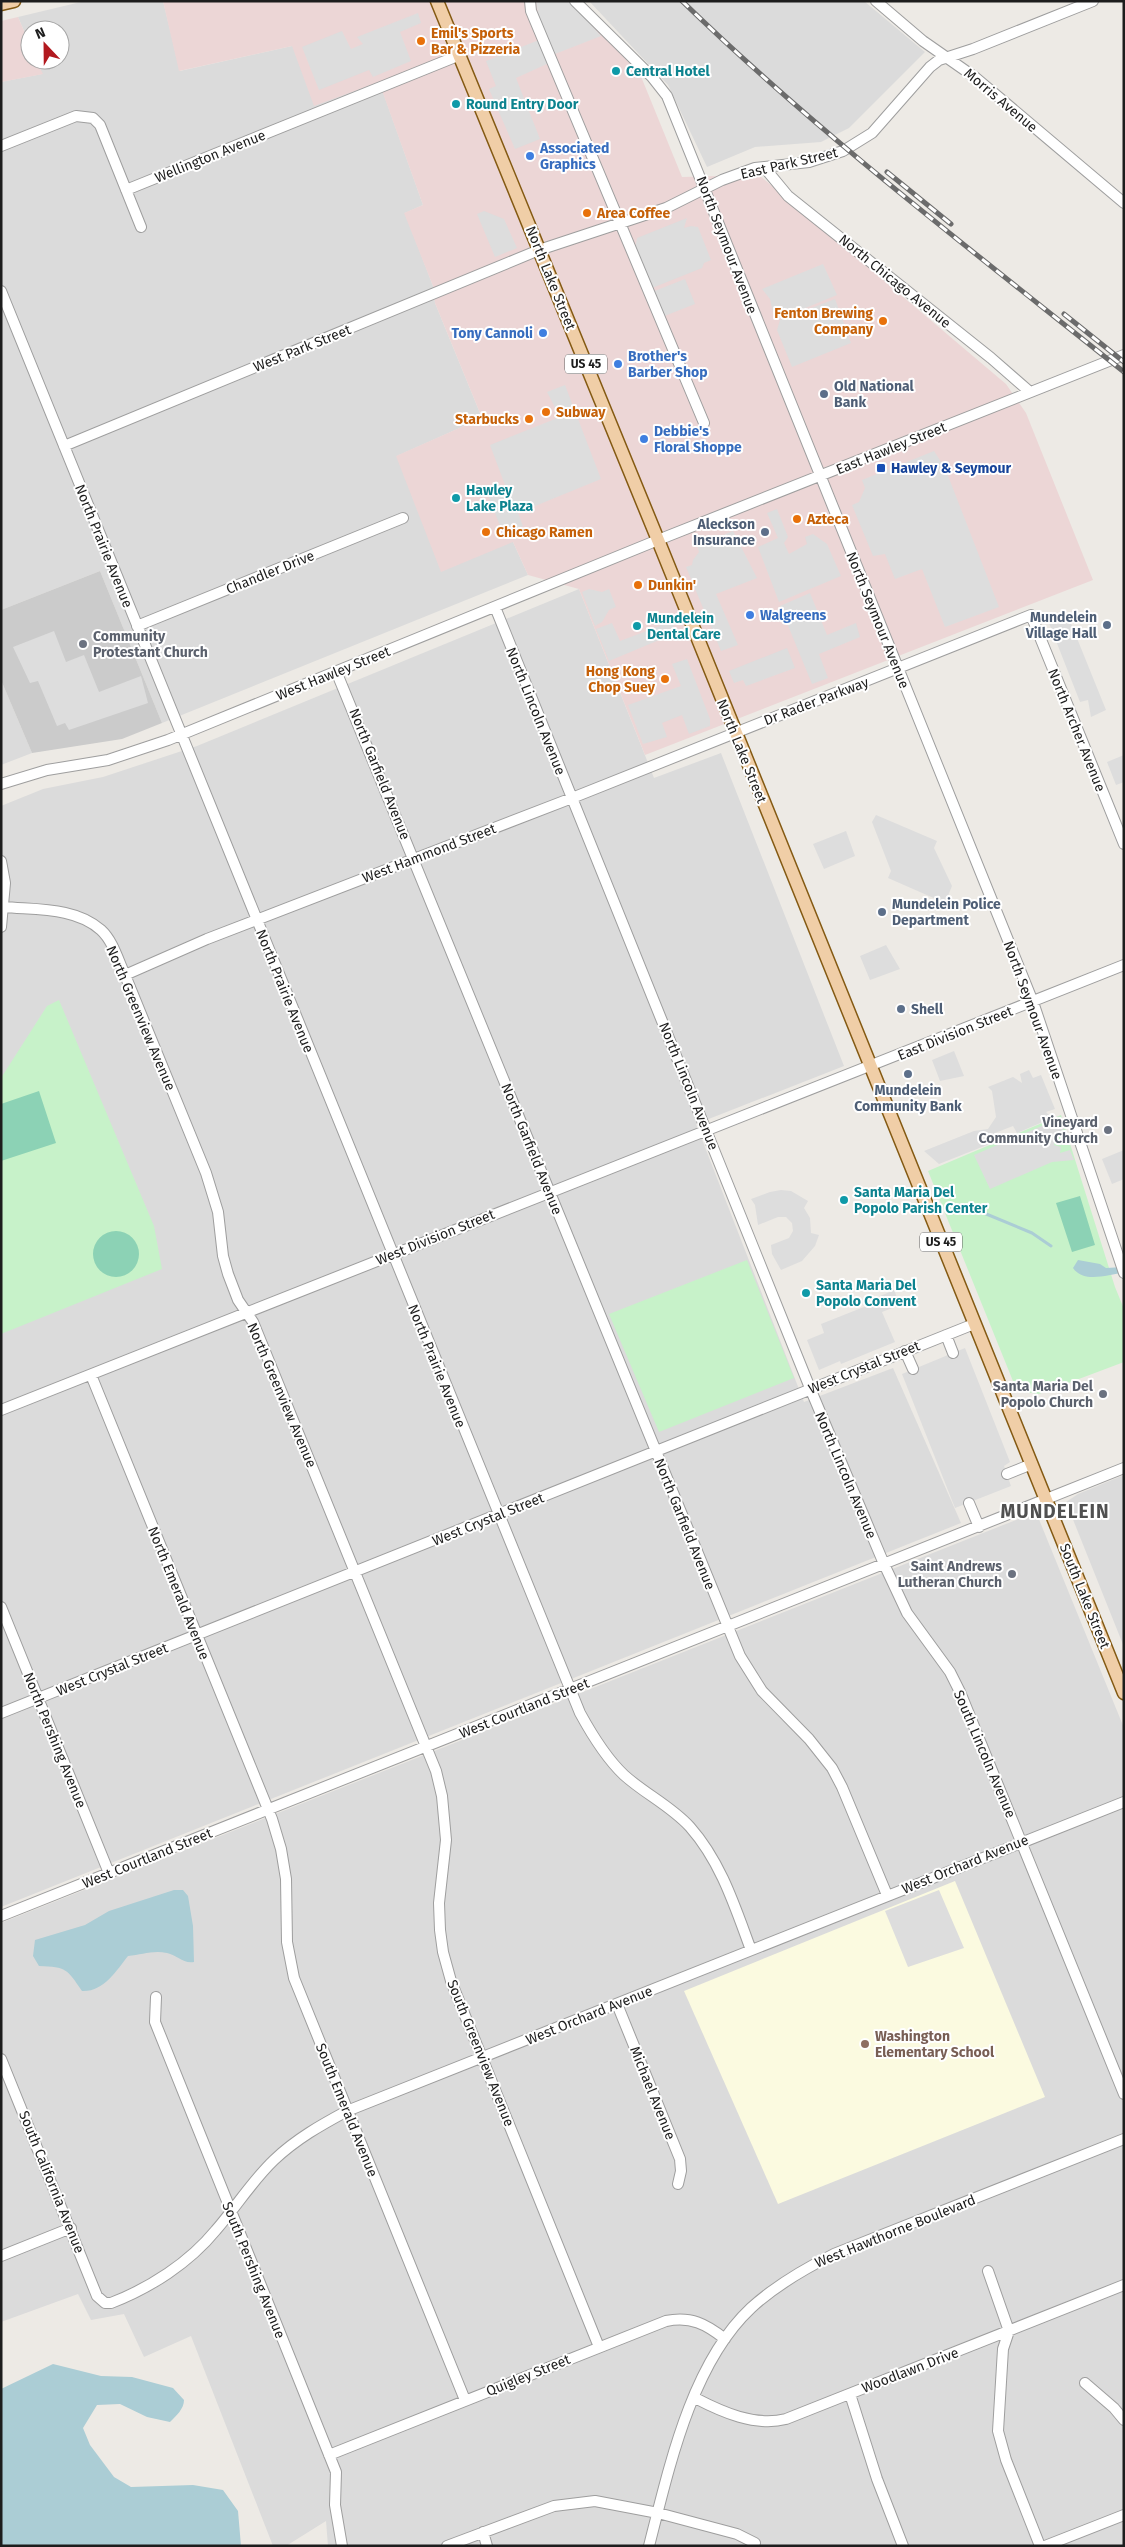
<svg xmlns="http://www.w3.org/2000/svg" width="1125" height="2547" font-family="'Fira Sans',sans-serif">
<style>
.residential{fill:#dbdbdb}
.commercial{fill:#ecd6d6}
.education{fill:#fbfae0}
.religious{fill:#cbcbcb}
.park{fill:#c7f2c9}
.pitch{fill:#8cd2b5}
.parking{fill:#ddd}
.water{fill:#abcdd5}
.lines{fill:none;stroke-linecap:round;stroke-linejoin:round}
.stream{stroke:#abcdd5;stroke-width:3}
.minor-casing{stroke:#9e9e9e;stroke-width:12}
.major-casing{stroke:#845a13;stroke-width:15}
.minor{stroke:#fff;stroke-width:10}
.major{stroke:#f0cea7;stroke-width:12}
.rail-casing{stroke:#6b6b6b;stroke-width:5}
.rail{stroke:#fff;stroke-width:3;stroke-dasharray:9;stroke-linecap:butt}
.food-dot{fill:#e8710a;stroke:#fff;stroke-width:2}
.culture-dot{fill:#0f9aa8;stroke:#fff;stroke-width:2}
.shop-dot{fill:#3f7fe0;stroke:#fff;stroke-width:2}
.service-dot{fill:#5c6f8a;stroke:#fff;stroke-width:2}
.transit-dot{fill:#1a4fb4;stroke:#fff;stroke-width:2}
.worship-dot{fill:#6b7280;stroke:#fff;stroke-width:2}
.education-dot{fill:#8d6e63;stroke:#fff;stroke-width:2}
.labels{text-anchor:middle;stroke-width:4;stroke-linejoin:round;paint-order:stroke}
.shield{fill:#fff;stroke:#616161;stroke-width:1}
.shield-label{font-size:12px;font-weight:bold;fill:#1d1d1d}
.food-label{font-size:14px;font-weight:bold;fill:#c56008;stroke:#fff;text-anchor:start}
.culture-label{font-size:14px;font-weight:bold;fill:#0d838f;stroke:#fff;text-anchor:start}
.street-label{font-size:14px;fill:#1d1d1d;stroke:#fff}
.shop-label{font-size:14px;font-weight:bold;fill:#366cbe;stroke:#fff;text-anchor:start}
.service-label{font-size:14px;font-weight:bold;fill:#4e5e75;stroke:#fff;text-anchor:start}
.transit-label{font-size:14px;font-weight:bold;fill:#164399;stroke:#fff;text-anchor:start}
.worship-label{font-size:14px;font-weight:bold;fill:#5b616d;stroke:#fff;text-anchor:end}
.education-label{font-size:14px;font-weight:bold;fill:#785e54;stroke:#fff;text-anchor:start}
.district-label{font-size:19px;font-weight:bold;letter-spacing:1px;fill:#505050;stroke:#fff}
</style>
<rect width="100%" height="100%" fill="#edeae5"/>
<path class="residential" d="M85 1H163L180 71 292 46 379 81 423 205 405 213 433 286 435 303 482 418 397 456 513 542 528 575 162 723 100 571 1 610V82L42 74 36 60H60V30H30V45L18 17Z
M589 1H864L925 52 849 128 821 142 755 147 707 167 668 85Z
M579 589 654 778 721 753 844 1066 696 1124 804 1402 893 1368 961 1523 1 1907V806L43 789 103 777 197 746Z
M1 680 32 753 1 765Z
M1124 1475V1647L1066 1502 1078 1494Z
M1036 1512 1124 1728V2546H328L326 2521 286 2546H273L191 2336 144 2357 124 2314 91 2320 78 2294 1 2322V1923Z"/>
<path class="commercial" d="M163 1H570L640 74 682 177 759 175 1006 384 1026 413 1093 580 645 755 579 589 528 575 513 542 441 572 396 456 482 418 435 303 433 286 404 213 423 205 379 82 314 106 292 46 179 71Z
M18 17 30 45V60H36L43 74 1 82V21Z"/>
<path class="education" d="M955 1881 1045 2097 778 2204 684 1991Z"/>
<path class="religious" d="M100 571 162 723 122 739 32 753 1 680V610Z"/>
<path class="park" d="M59 1000 154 1226 162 1269 1 1334V1078L47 1006Z
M1061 1115 1115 1287 1124 1309V1362L1039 1394 1017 1391 928 1171Z
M747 1260 794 1378 659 1432 609 1314Z"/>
<path class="pitch" d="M39 1091 56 1143 1 1161V1104Z
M1080 1196 1095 1245 1072 1252 1056 1203Z
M93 1254a23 23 0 1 1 46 0a23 23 0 1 1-46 0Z"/>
<path class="parking" d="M536 1H570L601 36 555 54 539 18Z
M418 13 421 23 400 32 411 61 373 77 369 70 319 90 302 47 342 31 351 49 363 44 357 37Z
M539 40 549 63 516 78 540 139 515 149 489 89 496 86 486 61Z
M484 211 504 219 517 248 495 257 477 214Z
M687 218 684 228 691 226 698 227 711 260 704 263 702 268 652 288 635 249 637 238Z
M823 264 837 295 781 318 773 313 770 299 762 289Z
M685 279 695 304 662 317 652 292Z
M835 299 851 343 792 367 777 330 780 320Z
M565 385 601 479 518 513 523 526 503 533 487 493 505 485 490 445 560 417 547 392Z
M934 451 945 468 999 607 945 627 922 569 895 579 885 554 873 556 852 505 859 502 865 488 862 480Z
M777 509 788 537 784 543 789 554 807 544 805 537 813 534 827 544 841 576 779 602 758 547 778 538 767 513Z
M733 531 757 578 716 594 738 645 721 651 686 567 692 565 693 560 699 552 697 546Z
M589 589 602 592 609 589 616 607 609 610 602 622 595 626 582 592Z
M810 593 827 635 856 623 860 637 819 654 828 678 812 684 780 606Z
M1068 616 1106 710 1091 717 1088 700 1080 702 1049 623Z
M671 619 676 633 609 661 596 629 612 623 620 641 660 626 661 623Z
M54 631 66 662 84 655 99 692 141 676 148 703 69 730 65 723 57 726 38 681 30 683 13 647Z
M787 648 795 668 746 686 743 680 734 683 729 671Z
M687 659 710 719V726L689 734 682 715 662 723 667 737 643 744 628 705 681 686 672 664Z
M1124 755V782L1116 785 1107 762Z
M876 815 937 841 934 848 952 886 945 903 888 878 891 871 872 822Z
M846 831 855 856 824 869 813 844Z
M886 945 900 969 870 980 860 956Z
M954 1051 964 1076 940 1081 932 1060Z
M1029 1070 1033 1078 1041 1075 1055 1109 1046 1112 1052 1118 1017 1133 1013 1126 995 1133 1002 1139 939 1164 924 1151 974 1131 988 1129 996 1117 992 1091 988 1087 1013 1077 1022 1083 1020 1074Z
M1059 1116 1065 1128 1056 1136 1054 1145 1061 1147 1060 1153 1070 1150 1074 1160 1052 1162 990 1189 974 1155 1044 1125 1051 1129Z
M1124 1150V1179L1112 1184 1102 1159Z
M781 1190 791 1191 808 1201 804 1208 810 1218 811 1233 819 1235 815 1246 802 1261 781 1270 772 1254 771 1245 789 1238 793 1231 792 1223 786 1217H778L758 1225 755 1205 751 1199 770 1192Z
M894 1290 900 1305 882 1312 895 1342 841 1364 840 1361 819 1370 807 1340 824 1333 821 1324 879 1301 878 1297Z
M965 1348 1010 1462 1004 1466 1011 1486 955 1508 902 1374Z
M939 1890 964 1948 908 1967 885 1911Z"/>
<path class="water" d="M1078 1260 1100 1264 1106 1268 1124 1267V1273C1108 1274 1084 1284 1073 1268Z
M174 1890H183L188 1896 193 1926 194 1962C183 1964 177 1955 167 1953 152 1950 142 1955 128 1956 116 1971 104 1992 82 1991 67 1969 67 1967 39 1966L33 1956 35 1940 85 1925 109 1911Z
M53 2364 101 2376 132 2377 173 2388 184 2400C184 2409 176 2416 170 2422L147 2417 120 2404 97 2405 83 2428 90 2445 114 2477 131 2487 193 2485 223 2490 238 2511 241 2546H1V2389Z"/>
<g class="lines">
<path class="stream" d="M979 1211 1032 1233 1051 1246"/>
<g class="minor-casing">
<path id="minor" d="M530 1 531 11 704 423
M575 1 652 77 667 96 1033 1002 1124 1273
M876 1 923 41 976 78 1124 203
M1 146 76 116 93 118 100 125 141 227
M764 167 788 196 991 358 1030 392
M126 190 460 55
M1 291 580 1713C592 1735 606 1758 624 1775 645 1794 671 1806 690 1827 721 1862 735 1907 751 1950
M64 446 539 250 666 208 722 180 755 168 809 162 843 151 872 133 930 67 939 60 973 49 1093 1
M495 607 810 1388 884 1564 907 1613 950 1672 960 1692 1124 2094
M137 626 403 518
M336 671 740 1656 762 1691 809 1739 832 1768 842 1787 887 1895
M1 784 47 770 108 760 168 740 658 540 1124 355
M1 861 5 883 1 927
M4 907C36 910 76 907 101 930 113 941 118 960 125 975L206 1173 218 1212 223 1256 228 1274 238 1300 253 1322 436 1771 442 1796 446 1840 439 1903 440 1930 443 1952 451 1981 599 2347
M125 975 207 939 572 798 1031 615 1124 844
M946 1335 953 1353
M905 1351 913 1369
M91 1375 272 1819 281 1849 286 1879 287 1942 294 1978 465 2400
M1 1410 1124 965
M1007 1474 1032 1464
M969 1503 979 1527
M1 1607 109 1873
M1 1713 974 1324
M1 1916 1124 1468
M156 1997 155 2022 336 2472 335 2505 342 2546
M617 2004 680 2159 681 2171 678 2184
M1 2059 97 2296 105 2303H111C150 2288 189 2263 216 2230 236 2207 252 2181 274 2160 296 2139 321 2125 347 2111L1124 1802
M1 2256 71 2228
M988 2271 1009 2331 1003 2349 998 2431 1006 2460 1040 2546
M1085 2383 1114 2408 1124 2420
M850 2394 877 2479 903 2546
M695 2398C722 2412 755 2427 786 2419L1124 2285
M329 2455 666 2321C691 2316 706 2324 725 2339
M483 2532 487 2546
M447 2546 554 2506 595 2501 658 2513 737 2534 755 2543
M649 2546C669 2468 691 2364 751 2308 776 2285 804 2269 834 2254L1124 2139
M1045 2546 1124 2515"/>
</g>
<g class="major-casing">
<path id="major" d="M437 1 658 540 1124 1693
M1 4 14 1"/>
</g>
<use href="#minor" class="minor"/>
<use href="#major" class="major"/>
<g class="rail-casing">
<path id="rail" d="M682 1C820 135 974 252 1124 372
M887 172 951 224
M1064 314 1124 362"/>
</g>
<use href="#rail" class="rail"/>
</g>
<g class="food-dot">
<circle cx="421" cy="41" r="5"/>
<circle cx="587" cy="213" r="5"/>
<circle cx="883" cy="321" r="5"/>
<circle cx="546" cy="412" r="5"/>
<circle cx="529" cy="419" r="5"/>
<circle cx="797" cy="519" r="5"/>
<circle cx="486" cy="532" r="5"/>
<circle cx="638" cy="585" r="5"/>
<circle cx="665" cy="679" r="5"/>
</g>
<g class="culture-dot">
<circle cx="616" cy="71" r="5"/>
<circle cx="456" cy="104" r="5"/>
<circle cx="456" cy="498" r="5"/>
<circle cx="637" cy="626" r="5"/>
<circle cx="844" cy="1200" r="5"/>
<circle cx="806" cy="1293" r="5"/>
</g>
<g class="shop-dot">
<circle cx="530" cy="156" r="5"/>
<circle cx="543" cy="333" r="5"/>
<circle cx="618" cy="364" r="5"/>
<circle cx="644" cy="439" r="5"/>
<circle cx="750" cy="615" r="5"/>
</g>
<g class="service-dot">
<circle cx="824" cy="394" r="5"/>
<circle cx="765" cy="532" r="5"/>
<circle cx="1107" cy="625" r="5"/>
<circle cx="882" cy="912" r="5"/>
<circle cx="901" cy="1009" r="5"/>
<circle cx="908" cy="1074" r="5"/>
</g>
<rect class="transit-dot" x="876" y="463" width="10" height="10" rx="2.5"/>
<g class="worship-dot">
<circle cx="83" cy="644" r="5"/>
<circle cx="1108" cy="1130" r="5"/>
<circle cx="1103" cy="1394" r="5"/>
<circle cx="1012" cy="1574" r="5"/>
</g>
<circle class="education-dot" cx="865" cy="2044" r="5"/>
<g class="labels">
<g class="shield">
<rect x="565" y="354.5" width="42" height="19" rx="4"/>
<rect x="920" y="1232.5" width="42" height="19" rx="4"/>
</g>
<g class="shield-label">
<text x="586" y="368">US 45</text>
<text x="941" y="1246">US 45</text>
</g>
<g class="food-label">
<text x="431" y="38">Emil's Sports<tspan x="431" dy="16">Bar &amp; Pizzeria</tspan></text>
<text x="597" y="218">Area Coffee</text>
<text x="873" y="318" text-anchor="end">Fenton Brewing<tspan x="873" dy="16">Company</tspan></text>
<text x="556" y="417">Subway</text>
<text x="519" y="424" text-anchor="end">Starbucks</text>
<text x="807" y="524">Azteca</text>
<text x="496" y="537">Chicago Ramen</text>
<text x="648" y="590">Dunkin'</text>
<text x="655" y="676" text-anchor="end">Hong Kong<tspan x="655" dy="16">Chop Suey</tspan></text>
</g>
<g class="culture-label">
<text x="626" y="76">Central Hotel</text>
<text x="466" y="109">Round Entry Door</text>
<text x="466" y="495">Hawley<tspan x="466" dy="16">Lake Plaza</tspan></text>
<text x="647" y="623">Mundelein<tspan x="647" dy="16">Dental Care</tspan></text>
<text x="854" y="1197">Santa Maria Del<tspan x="854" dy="16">Popolo Parish Center</tspan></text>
<text x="816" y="1290">Santa Maria Del<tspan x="816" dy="16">Popolo Convent</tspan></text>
</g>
<g class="street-label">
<text transform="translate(1001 100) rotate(40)" y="5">Morris Avenue</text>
<text transform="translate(210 156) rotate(-22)" y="5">Wellington Avenue</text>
<text transform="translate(789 163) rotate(-13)" y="5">East Park Street</text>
<text transform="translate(727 245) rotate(69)" y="5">North Seymour Avenue</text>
<text transform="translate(551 278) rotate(68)" y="5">North Lake Street</text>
<text transform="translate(895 281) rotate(39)" y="5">North Chicago Avenue</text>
<text transform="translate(302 348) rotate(-22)" y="5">West Park Street</text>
<text transform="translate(891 448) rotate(-22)" y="5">East Hawley Street</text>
<text transform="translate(104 546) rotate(68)" y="5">North Prairie Avenue</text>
<text transform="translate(270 572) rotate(-22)" y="5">Chandler Drive</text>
<text transform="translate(878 620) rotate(68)" y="5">North Seymour Avenue</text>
<text transform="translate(333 673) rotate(-22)" y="5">West Hawley Street</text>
<text transform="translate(816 701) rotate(-21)" y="5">Dr Rader Parkway</text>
<text transform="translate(536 711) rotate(68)" y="5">North Lincoln Avenue</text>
<text transform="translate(1077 730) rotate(68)" y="5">North Archer Avenue</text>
<text transform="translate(742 751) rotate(68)" y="5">North Lake Street</text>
<text transform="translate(380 774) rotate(68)" y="5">North Garfield Avenue</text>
<text transform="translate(429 853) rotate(-21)" y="5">West Hammond Street</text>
<text transform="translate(285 991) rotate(68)" y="5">North Prairie Avenue</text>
<text transform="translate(1033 1010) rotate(70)" y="5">North Seymour Avenue</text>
<text transform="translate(141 1018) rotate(67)" y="5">North Greenview Avenue</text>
<text transform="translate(955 1033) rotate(-22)" y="5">East Division Street</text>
<text transform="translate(689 1086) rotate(68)" y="5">North Lincoln Avenue</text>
<text transform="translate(532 1149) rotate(68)" y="5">North Garfield Avenue</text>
<text transform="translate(435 1237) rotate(-22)" y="5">West Division Street</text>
<text transform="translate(437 1366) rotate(68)" y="5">North Prairie Avenue</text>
<text transform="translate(864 1367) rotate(-22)" y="5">West Crystal Street</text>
<text transform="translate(282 1395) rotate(67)" y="5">North Greenview Avenue</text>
<text transform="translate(846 1475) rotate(67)" y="5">North Lincoln Avenue</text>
<text transform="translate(488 1519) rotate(-22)" y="5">West Crystal Street</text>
<text transform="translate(685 1524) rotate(68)" y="5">North Garfield Avenue</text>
<text transform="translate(179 1593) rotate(68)" y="5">North Emerald Avenue</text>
<text transform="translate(1085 1596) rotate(68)" y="5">South Lake Street</text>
<text transform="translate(112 1669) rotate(-22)" y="5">West Crystal Street</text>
<text transform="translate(524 1708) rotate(-22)" y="5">West Courtland Street</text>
<text transform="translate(55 1740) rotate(68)" y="5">North Pershing Avenue</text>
<text transform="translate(985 1754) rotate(67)" y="5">South Lincoln Avenue</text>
<text transform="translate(147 1858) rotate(-22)" y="5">West Courtland Street</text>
<text transform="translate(965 1864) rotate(-22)" y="5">West Orchard Avenue</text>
<text transform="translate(589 2015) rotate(-22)" y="5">West Orchard Avenue</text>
<text transform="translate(481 2053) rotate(68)" y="5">South Greenview Avenue</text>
<text transform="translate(653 2093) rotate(68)" y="5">Michael Avenue</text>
<text transform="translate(347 2110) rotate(68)" y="5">South Emerald Avenue</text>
<text transform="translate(52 2182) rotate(68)" y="5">South California Avenue</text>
<text transform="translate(895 2231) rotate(-22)" y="5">West Hawthorne Boulevard</text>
<text transform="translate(254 2270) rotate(68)" y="5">South Pershing Avenue</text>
<text transform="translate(910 2370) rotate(-21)" y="5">Woodlawn Drive</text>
<text transform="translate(528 2375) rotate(-22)" y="5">Quigley Street</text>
</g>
<g class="shop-label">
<text x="540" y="153">Associated<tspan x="540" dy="16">Graphics</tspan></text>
<text x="533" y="338" text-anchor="end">Tony Cannoli</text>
<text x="628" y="361">Brother's<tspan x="628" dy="16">Barber Shop</tspan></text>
<text x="654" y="436">Debbie's<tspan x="654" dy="16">Floral Shoppe</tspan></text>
<text x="760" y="620">Walgreens</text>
</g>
<g class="service-label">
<text x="834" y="391">Old National<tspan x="834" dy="16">Bank</tspan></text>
<text x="755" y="529" text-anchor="end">Aleckson<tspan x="755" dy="16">Insurance</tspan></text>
<text x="1097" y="622" text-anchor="end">Mundelein<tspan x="1097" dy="16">Village Hall</tspan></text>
<text x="892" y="909">Mundelein Police<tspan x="892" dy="16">Department</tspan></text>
<text x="911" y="1014">Shell</text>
<text x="908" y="1095" text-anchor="middle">Mundelein<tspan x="908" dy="16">Community Bank</tspan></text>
</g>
<g class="transit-label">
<text x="891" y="473">Hawley &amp; Seymour</text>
</g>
<g class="worship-label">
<text x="93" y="641" text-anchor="start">Community<tspan x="93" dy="16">Protestant Church</tspan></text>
<text x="1098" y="1127">Vineyard<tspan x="1098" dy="16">Community Church</tspan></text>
<text x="1093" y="1391">Santa Maria Del<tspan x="1093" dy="16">Popolo Church</tspan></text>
<text x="1002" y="1571">Saint Andrews<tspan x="1002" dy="16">Lutheran Church</tspan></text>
</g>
<g class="education-label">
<text x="875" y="2041">Washington<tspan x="875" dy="16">Elementary School</tspan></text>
</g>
<g class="district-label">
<text x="1055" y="1518">MUNDELEIN</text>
</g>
</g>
<rect width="1125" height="2547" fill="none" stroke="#1d1d1d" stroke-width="5"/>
<g transform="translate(45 45) rotate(338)"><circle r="24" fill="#ffffff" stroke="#a5a5a5"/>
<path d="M0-4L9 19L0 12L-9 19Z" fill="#b2191f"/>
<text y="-8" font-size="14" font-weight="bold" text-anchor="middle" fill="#1d1d1d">N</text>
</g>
</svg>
